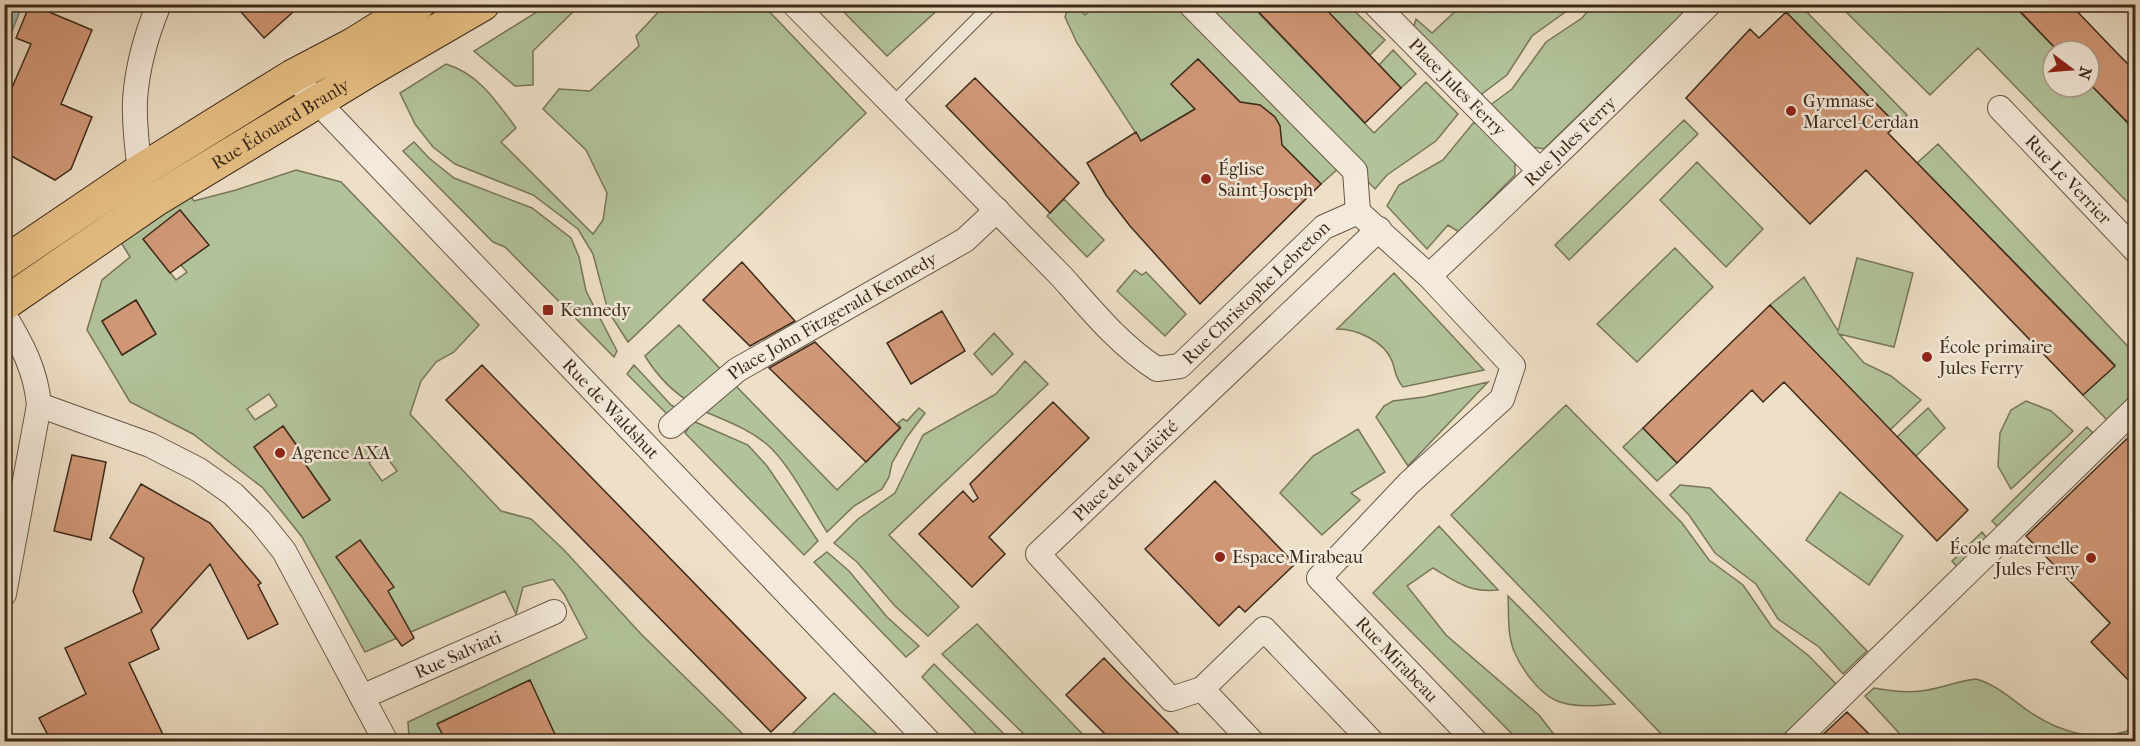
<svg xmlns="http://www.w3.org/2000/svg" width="2140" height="746" font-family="'IM FELL French Canon',serif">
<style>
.green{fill:#b2c39b;stroke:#78765a;stroke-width:1.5;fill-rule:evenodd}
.water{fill:#99bcb7;stroke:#748278;stroke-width:1.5}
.building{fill:#d19877;stroke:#3d2a1a;stroke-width:1.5}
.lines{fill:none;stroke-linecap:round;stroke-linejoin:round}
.lane-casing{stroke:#695745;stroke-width:14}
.street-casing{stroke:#695745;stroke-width:26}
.primary-casing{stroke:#3d2a1a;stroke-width:35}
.lane{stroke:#f4eadb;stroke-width:12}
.street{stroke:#f4eadb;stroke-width:24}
.primary{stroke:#e7c084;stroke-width:33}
.poi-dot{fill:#8f2418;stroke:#f4eadb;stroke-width:2}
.labels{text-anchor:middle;stroke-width:5;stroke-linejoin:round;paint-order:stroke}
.street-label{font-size:18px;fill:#3d2a1a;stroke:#f4eadb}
.poi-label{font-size:18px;fill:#3d2a1a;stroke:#f4eadb;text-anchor:start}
</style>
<rect width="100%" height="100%" fill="#eedfc7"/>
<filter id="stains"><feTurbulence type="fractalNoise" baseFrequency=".00333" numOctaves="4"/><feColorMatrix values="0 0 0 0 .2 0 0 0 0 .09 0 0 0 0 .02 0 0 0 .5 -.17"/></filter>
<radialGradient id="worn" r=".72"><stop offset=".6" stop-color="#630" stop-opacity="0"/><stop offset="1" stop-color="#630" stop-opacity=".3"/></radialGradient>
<path class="green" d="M1103 4 1180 5 1340 167 1321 184 1281 144 1280 126 1275 117 1260 105 1240 102 1198 59 1171 84 1195 109 1141 141 1077 43 1065 17 1069 5H1074L1085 15 1096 5 1101 6Z
M548 5H580L533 51V85L515 86 474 51Z
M665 5H763L866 113 628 342 608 311 593 254 578 229 533 195 455 164 433 147 415 124 400 93 446 64C479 74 496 101 516 128L501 142 593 234 603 220 607 193 586 150 543 109 559 89 590 91 639 46 636 36Z
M837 5H943L887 56Z
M1198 5H1251L1374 133 1426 82 1458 114 1436 141 1387 175 1375 189Z
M1326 5H1348L1385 40 1370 55 1323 7Z
M1462 5H1575L1532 36 1507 75 1479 96 1413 29 1416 19 1432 33Z
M1593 5H1692L1544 149 1528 146 1489 106 1512 89 1546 42 1582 18Z
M1794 5H1800L1907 115 1897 125 1786 12Z
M1839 5H2013L2058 51H2053V87H2089V83L2135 131V210L1978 48 1930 95Z
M1393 50 1416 74 1401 88 1379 65Z
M1684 120 1698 134 1569 260 1555 245Z
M1474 122 1515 159V175L1459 232 1448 225 1427 249 1387 206 1399 185 1443 160Z
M414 142 429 158 454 178 532 208 571 238 579 257 586 291 617 351 614 357 505 247 493 242 403 151Z
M1938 144 2135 354V392L2107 420 2083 395 2115 365 1917 163Z
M1697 162 1763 229 1726 267 1660 200Z
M296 170 341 182 479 325 454 352 436 362 421 381 410 414 501 511 531 519 564 550 641 634 750 741 559 742 555 733 538 741H481L472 723 471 708 438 723 443 736 439 739 440 741H411L409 737 408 722 587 638 564 594 553 579 523 587 516 614 505 591 365 652 302 537 263 488 193 434 130 402 87 330 102 280 130 257 116 234 185 190 194 201 236 190ZM180 210 208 245 181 265 187 272 176 280 144 239ZM136 300 156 334 123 355 102 321ZM269 394 277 406 255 420 247 409ZM283 426 306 458 303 461 330 499 303 518 254 447ZM383 452 397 471 382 481 369 463ZM396 605 401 616 385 624 380 614ZM530 680 504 703 500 694Z
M1064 199 1104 240 1087 257 1047 216Z
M1675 248 1713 287 1637 362 1597 324Z
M1857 258 1913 273 1894 347 1839 334 1864 363 1891 376 1921 400 1890 430 1770 305 1804 277 1838 331Z
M1135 270 1142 275 1146 272 1186 314 1165 336 1117 291Z
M1394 273 1484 370 1403 387C1395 378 1396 372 1392 361 1384 341 1357 329 1337 329Z
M679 325 726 375 693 404C672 392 658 377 645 356Z
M994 333 1013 354 992 375 974 354Z
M1025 361 1048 384 889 535 959 607 928 636 895 606 857 562 834 543 858 519 895 493 923 435 996 394Z
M634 365 671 405 683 412 674 421 627 374Z
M1488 382 1408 466 1376 417 1384 406 1393 401 1424 397Z
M734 384 837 490 901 428 898 423 903 419 907 421 919 408 925 413 907 437 892 463 889 477 882 489 854 506 827 532C810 505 793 471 772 449 754 431 729 422 706 412Z
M2026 401 2051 411 2073 431 2011 489 1998 466 2000 433 2011 410Z
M1566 405 1682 523 1709 560 1743 585 1772 627 1809 656 1837 685 1778 741H1668L1451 515Z
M1928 408 1945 428 1916 456 1897 437Z
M693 421 748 445 767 466 818 541 804 555 685 433Z
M2087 427 2093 433 1998 527 1992 521Z
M1643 428 1677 463 1657 481 1623 447Z
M1358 429 1385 472 1351 493 1360 500 1322 535 1280 493 1313 456Z
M1680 485 1710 488 1867 651 1843 674 1819 647 1778 619 1756 584 1715 553 1689 515 1670 495Z
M1840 492 1903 536 1869 585 1806 540Z
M1439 526 1498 590C1470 593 1457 582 1433 568L1407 586 1446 635 1539 715 1559 741H1519L1373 593Z
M1982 532 1987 538 1957 567 1952 561Z
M827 552 849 571 887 617 919 646 906 657 814 562Z
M1508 596 1615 704C1598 706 1571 708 1555 700 1538 692 1521 668 1514 651 1507 634 1509 613 1508 596Z
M977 624 1089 741H1031L942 654Z
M934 664 1011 741H983L922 677Z
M1976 679C1995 684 2010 698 2027 710 2059 733 2098 744 2135 728V741H1905L1898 732 1865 696 1874 688C1890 691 1904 693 1921 691 1939 689 1957 681 1976 679Z
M834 693 878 735 871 741H785Z"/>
<path class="water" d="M4 5 20 11 11 34 5 31Z"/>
<path class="building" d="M30 4 92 30 61 104 92 117 71 169 55 180 4 152V106L31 44 16 38Z
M234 4H302L264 38Z
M1251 4H1321L1401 88 1365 123Z
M2013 4H2070L2118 54 2136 72V131L2089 83V51H2058Z
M1786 12 1897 125 1888 133 2115 366 2083 395 1866 170 1810 224 1686 98 1750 29 1759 38Z
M1198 59 1240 102 1260 105 1275 117 1280 126 1282 145 1321 184 1200 304 1130 226 1106 195 1087 163 1136 132 1141 141 1195 109 1171 84Z
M975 78 1079 183 1050 213 946 106Z
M180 210 209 245 170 273 143 239Z
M742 262 795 321 750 346 703 300Z
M136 300 156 334 122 355 102 321Z
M1770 305 1968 510 1937 541 1784 382 1763 402 1752 390 1677 463 1643 428Z
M942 311 965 351 911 384 887 343Z
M815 342 900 428 866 462 769 368Z
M482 365 806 698 771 732 446 400Z
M1053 402 1089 438 989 537 1005 554 972 587 919 534 963 491 973 502 978 498 970 484Z
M283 426 306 459 303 461 330 500 303 518 254 447Z
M2136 430V688L2091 642 2110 623 2026 536Z
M72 455 106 462 91 540 54 531Z
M1215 481 1295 564 1245 612 1239 606 1219 626 1145 549Z
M141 484 210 523 261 583 258 585 278 624 248 639 210 564 151 630 159 649 129 663 166 741H51L39 718 86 694 65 648 142 612 133 591 144 558 110 538Z
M360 540 394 587 388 591 414 638 402 646 336 557Z
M1104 658 1124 679 1186 741H1112L1066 695Z
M530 680 558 741H446L437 724Z
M1847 712 1876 741H1816Z"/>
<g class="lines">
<g class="lane-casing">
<path id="lane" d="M892 104 992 4"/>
</g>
<g class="street-casing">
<g id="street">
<path id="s1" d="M794 4 1063 278C1091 310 1121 346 1157 369L1180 366 1324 227 1358 212 1429 276 1513 366 1502 399 1409 483 1319 578 1476 742"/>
<path d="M1190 4 1355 171 1358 212"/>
<path id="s2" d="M1375 4 1539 170"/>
<path id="s3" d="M293 76 929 742"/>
<path id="s4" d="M2000 108 2136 251"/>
<path d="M140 171C137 148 134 124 135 100 137 69 147 33 159 4"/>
<path id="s5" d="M1429 276C1524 187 1617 97 1709 4"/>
<path d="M4 315C22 344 36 371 39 405L4 594"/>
<path d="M39 405 150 445 199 470 233 494 260 521 284 551 386 742"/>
<path id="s6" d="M671 426 737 370 965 240 997 210"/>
<path id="s7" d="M1202 689 1171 699 1038 554 1379 229"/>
<path id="s8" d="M362 697 554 612"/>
<path d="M1252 742 1202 689 1264 629 1372 742"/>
<path d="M1794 742 2136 408"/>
</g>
</g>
<g class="primary-casing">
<g id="primary">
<path d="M4 263 140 171 293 76 354 44 418 4"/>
<path id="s9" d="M4 304 155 200 371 69 483 4"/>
</g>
</g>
<use href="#lane" class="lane"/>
<use href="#street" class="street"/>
<use href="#primary" class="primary"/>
</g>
<g class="poi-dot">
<circle cx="1791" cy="111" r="6"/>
<circle cx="1206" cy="179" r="6"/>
<rect x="542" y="304" width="12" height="12" rx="3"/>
<circle cx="1927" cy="357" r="6"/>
<circle cx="280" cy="453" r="6"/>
<circle cx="1220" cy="557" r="6"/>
<circle cx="2091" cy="558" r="6"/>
</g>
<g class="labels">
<g class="street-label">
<text dy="6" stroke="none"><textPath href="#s2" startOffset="117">Place Jules Ferry</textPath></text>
<text dy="6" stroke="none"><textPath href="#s9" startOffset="330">Rue Édouard Branly</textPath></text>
<text dy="6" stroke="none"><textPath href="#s5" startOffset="195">Rue Jules Ferry</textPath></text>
<text dy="6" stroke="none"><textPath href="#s4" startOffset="99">Rue Le Verrier</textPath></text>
<text dy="6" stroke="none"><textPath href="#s1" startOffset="644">Rue Christophe Lebreton</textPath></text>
<text dy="6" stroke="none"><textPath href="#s6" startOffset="196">Place John Fitzgerald Kennedy</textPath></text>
<text dy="6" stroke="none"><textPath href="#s3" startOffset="460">Rue de Waldshut</textPath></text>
<text dy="6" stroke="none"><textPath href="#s7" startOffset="350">Place de la Laïcité</textPath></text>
<text dy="6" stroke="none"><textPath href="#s8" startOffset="105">Rue Salviati</textPath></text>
<text dy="6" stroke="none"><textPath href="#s1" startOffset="1398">Rue Mirabeau</textPath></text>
</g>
<g class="poi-label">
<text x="1803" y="107">Gymnase<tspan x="1803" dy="21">Marcel-Cerdan</tspan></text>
<text x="1218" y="175">Église<tspan x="1218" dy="21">Saint-Joseph</tspan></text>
<text x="560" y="316">Kennedy</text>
<text x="1939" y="353">École primaire<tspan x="1939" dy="21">Jules Ferry</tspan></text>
<text x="292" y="459">Agence AXA</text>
<text x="2079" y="554" text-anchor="end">École maternelle<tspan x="2079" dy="21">Jules Ferry</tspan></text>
<text x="1232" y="563">Espace Mirabeau</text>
</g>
</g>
<rect width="2140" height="746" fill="none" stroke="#eedfc7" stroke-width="24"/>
<rect x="6" y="6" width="2128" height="734" fill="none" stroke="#3d2a1a" stroke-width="3"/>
<rect x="12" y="12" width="2116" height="722" fill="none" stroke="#3d2a1a" stroke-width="1.5"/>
<g transform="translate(2071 69) rotate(106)"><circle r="28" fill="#f4eadb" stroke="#ab9d8e" stroke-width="1.5"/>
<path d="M0-4.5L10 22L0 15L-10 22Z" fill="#8f2418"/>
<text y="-9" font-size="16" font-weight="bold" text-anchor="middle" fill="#3d2a1a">N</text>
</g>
<rect width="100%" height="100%" filter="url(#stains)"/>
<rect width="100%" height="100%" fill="url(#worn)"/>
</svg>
